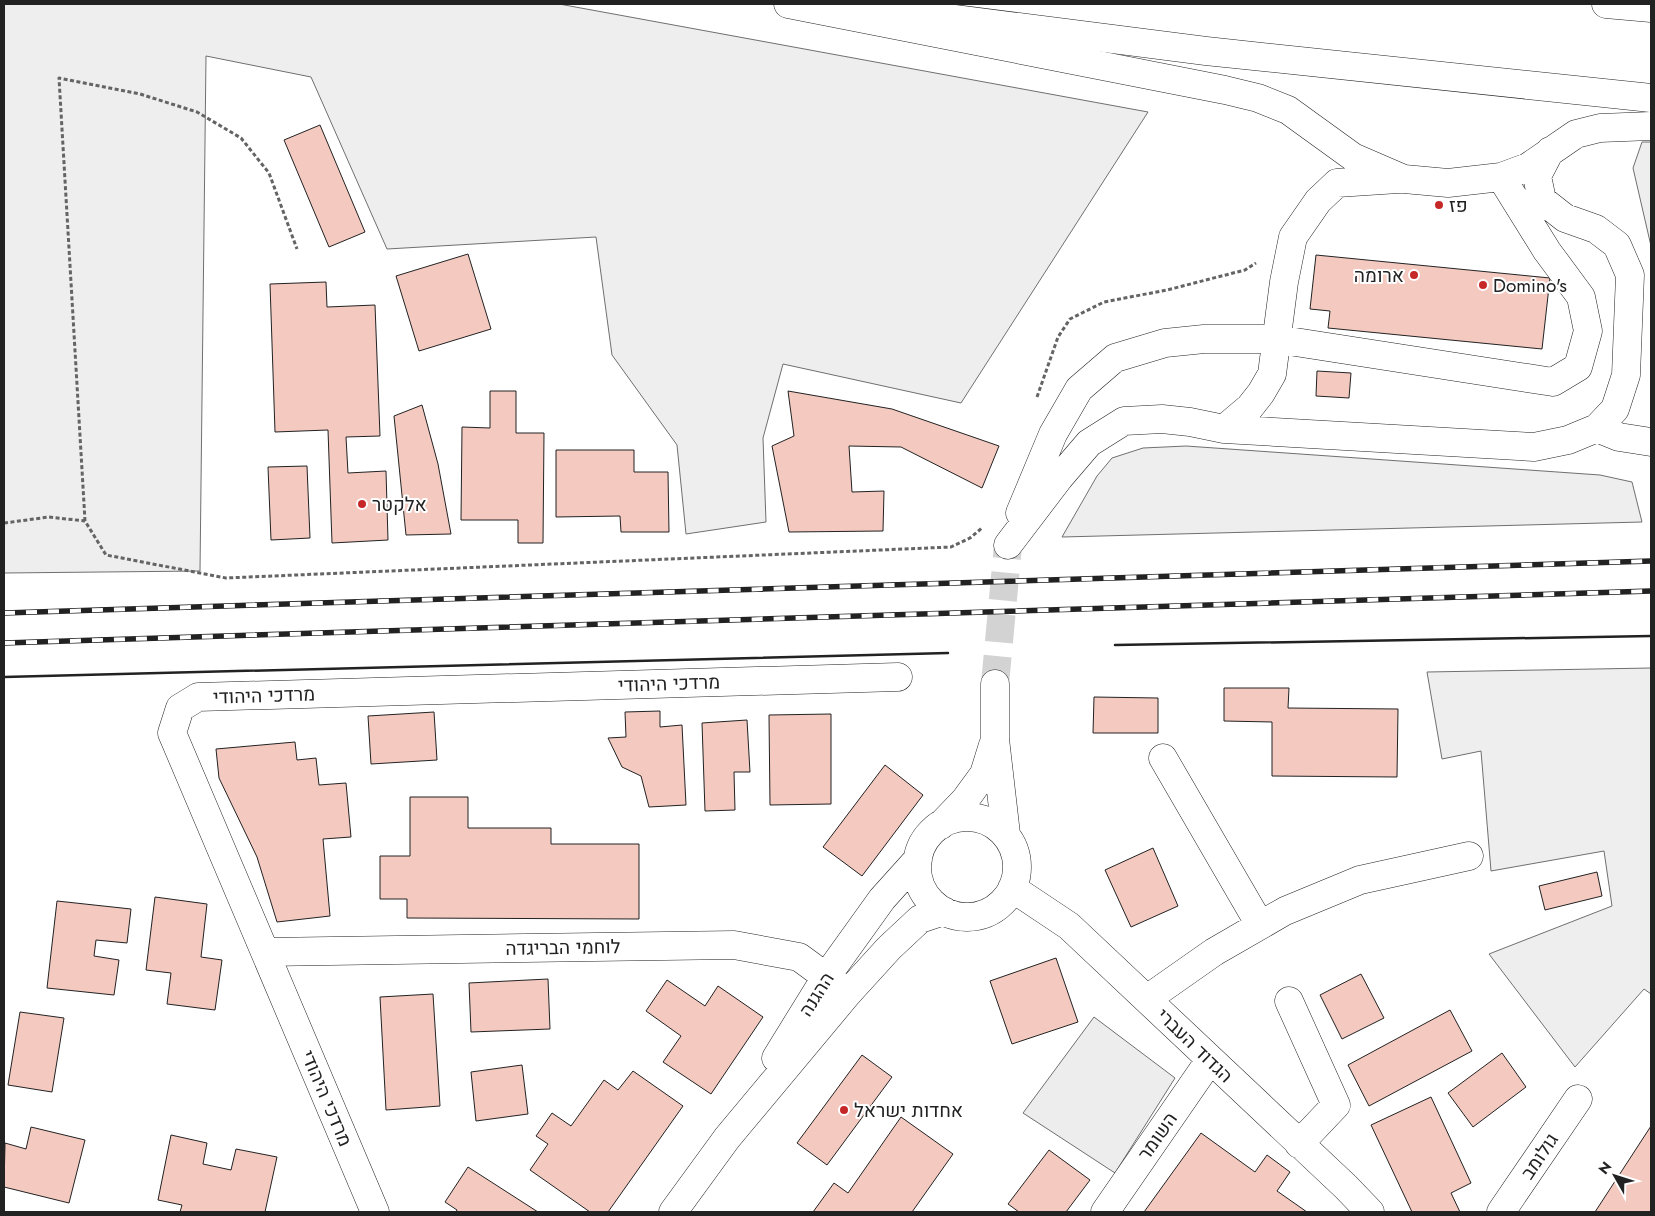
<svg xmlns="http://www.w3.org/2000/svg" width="1655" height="1216" font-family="Jost,Heebo,sans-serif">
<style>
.green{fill:#eee;stroke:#6f6f6f}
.parking{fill:#ededed;stroke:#6f6f6f}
.building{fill:#f3c9c0;stroke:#222}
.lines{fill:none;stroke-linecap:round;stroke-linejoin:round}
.minor-tunnel{stroke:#d3d3d3;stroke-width:28;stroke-dasharray:28 14;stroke-linecap:butt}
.minor-casing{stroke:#222;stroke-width:29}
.highway-casing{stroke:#222;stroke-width:29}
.path{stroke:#646464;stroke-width:3;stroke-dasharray:4 2.5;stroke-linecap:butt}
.minor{stroke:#fff;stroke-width:28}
.highway{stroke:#fff;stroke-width:28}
.rail-casing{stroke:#222;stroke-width:5.5}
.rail{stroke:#fff;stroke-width:4;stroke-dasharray:11;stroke-linecap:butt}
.wall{stroke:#222;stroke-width:2.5}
.poi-dot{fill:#c62828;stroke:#fff;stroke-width:2}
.labels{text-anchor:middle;stroke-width:4;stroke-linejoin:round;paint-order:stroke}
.poi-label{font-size:19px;fill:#222;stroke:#fff;text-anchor:start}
.street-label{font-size:19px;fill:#222;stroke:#fff}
</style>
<rect width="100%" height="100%" fill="#fff"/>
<path class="green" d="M4 4H559L1148 112 961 403 783 364 763 438 766 522 686 534 677 445 612 355 596 237 387 249 311 77 206 56 200 571 4 573Z
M1642 142H1651V246L1633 168Z
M1186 446 1600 475 1632 482 1642 522 1062 537 1097 476 1112 458 1143 448Z
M1651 668V994L1644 989 1575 1067 1489 954 1612 906 1604 851 1491 871 1481 751 1442 759 1427 672Z"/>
<path class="parking" d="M1094 1017 1175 1078 1115 1173 1023 1113Z"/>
<path class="building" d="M320 125 365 232 329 247 284 140Z
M468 254 491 329 419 351 396 276Z
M1316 255 1550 278 1542 349 1328 328 1330 311 1310 309Z
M326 282 327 307 375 305 380 436 346 437 348 473 386 471 388 540 332 543 328 430 275 432 270 284Z
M1317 371 1351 373 1349 398 1316 396Z
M490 391H516V433H544L543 543H518V520H461L462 427 490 428Z
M788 391 892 409 999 446 982 488 901 447 849 446 852 492 884 491 883 531 789 532 772 446 794 436Z
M422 405 438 464 451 534 406 535 394 416Z
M556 450H634V472H668L669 532H621L620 516 556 517Z
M307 466 310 538 271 540 268 467Z
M1224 688H1289L1288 708 1398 709 1397 777 1272 776V722L1224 721Z
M1094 697 1158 698V733H1093Z
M660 711V727L682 725 686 805 649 807 641 776 622 767 608 738 626 737 625 712Z
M434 712 437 760 371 764 368 716Z
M831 714V804L770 805 769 715Z
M747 720 750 772H734L735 810 705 811 702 723Z
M295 742 297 760 316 758 319 785 346 783 351 837 323 839 330 916 277 922 257 857 219 778 216 749Z
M885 765 923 795 862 876 823 847Z
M410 797H468V828H551V844H639V919L407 918V899H380V856H410Z
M1153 848 1178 906 1131 927 1105 870Z
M1597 872 1602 896 1545 910 1539 886Z
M155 897 207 904 201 957 222 960 215 1010 167 1004 171 973 146 970Z
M57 901 131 909 127 943 96 940 94 956 119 960 114 995 47 988Z
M1056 958 1078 1022 1012 1044 990 981Z
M1361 974 1384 1018 1342 1039 1320 995Z
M548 979 550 1029 471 1032 469 983Z
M667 980 705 1006 718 986 763 1017 711 1094 663 1062 681 1036 646 1011Z
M433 994 440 1106 386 1110 380 997Z
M1450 1010 1472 1051 1369 1106 1348 1065Z
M20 1012 64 1018 52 1092 8 1085Z
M1502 1053 1526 1087 1473 1127 1448 1093Z
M862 1055 892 1077 827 1165 797 1143Z
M522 1065 528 1114 476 1121 471 1072Z
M633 1071 683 1106 608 1212H590L530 1170 548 1144 536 1136 552 1113 571 1126 604 1080 618 1090Z
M1431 1097 1471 1183 1451 1193 1460 1212H1412L1371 1125Z
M901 1117 953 1154 912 1212H813L834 1183 848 1193Z
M1651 1126V1212H1595Z
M31 1127 85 1140 69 1203 4 1187 5 1143 26 1149Z
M1201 1133 1255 1172 1267 1155 1290 1172 1277 1191 1307 1212H1144Z
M171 1135 207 1143 203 1164 231 1170 236 1149 277 1157 265 1212H180L182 1205 158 1200Z
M1049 1150 1090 1180 1066 1212H1019L1008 1204Z
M468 1167 538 1212H456L457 1210 445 1202Z"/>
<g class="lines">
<path class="minor-tunnel" d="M995 684 1008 545"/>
<g class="minor-casing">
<path id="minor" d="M788 4 1225 90 1258 98 1288 110 1353 157 1404 179 1448 183 1501 177 1528 167 1576 134 1600 128 1651 126
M1597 428 1619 437 1651 442
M1224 429 1250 407 1261 393 1272 374 1284 282 1293 237 1318 201 1337 183 1398 179
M1020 513 1053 434 1079 389 1115 358 1165 343 1204 339H1276L1553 382 1578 367 1588 331 1581 297 1547 251 1501 177
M1008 545 1059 478 1089 443 1124 421 1162 419 1190 422 1224 429 1534 447 1568 440 1597 428 1615 409 1626 375 1630 275 1617 245 1596 229 1565 218 1542 200 1537 176 1550 151
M995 684V739L1006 834
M1163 758 1260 925
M917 867a50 50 0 1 1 100 0a50 50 0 1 1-100 0Z
M941 825 965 800 984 774 993 745
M1012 888 1069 926 1346 1187 1370 1212
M265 952 734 945 799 957 848 993
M1147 999 1214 952 1285 911 1360 880 1469 856
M1289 1001 1336 1105 1299 1144
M776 1058 826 977 882 899 918 859
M375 1212 172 733 180 708 198 697 898 677
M673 1212 727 1138 848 993 889 948 920 919 944 911
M1105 1212 1210 1060
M1501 1212 1578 1099"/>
</g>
<g class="highway-casing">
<path id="highway" d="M838 4 1206 51 1651 98
M1606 4 1651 8"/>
</g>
<path class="path" d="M1037 397 1058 337 1070 319 1104 302 1167 290 1245 270 1256 263
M85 521 59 78 140 94 197 112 241 138 269 173 297 249
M4 523 49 517 85 521 106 555 226 578 951 547 970 538 982 528"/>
<use href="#minor" class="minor"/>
<use href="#highway" class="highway"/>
<g class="rail-casing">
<path id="rail" d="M4 613 1651 561
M4 643 1651 591"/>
</g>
<use href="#rail" class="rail"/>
<path class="wall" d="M1115 645 1651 636
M4 677 948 653"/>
</g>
<g class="poi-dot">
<circle cx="1439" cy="205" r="5"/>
<circle cx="1414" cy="275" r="5"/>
<circle cx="1483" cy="285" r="5"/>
<circle cx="362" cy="504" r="5"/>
<circle cx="844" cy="1110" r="5"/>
</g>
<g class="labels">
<g class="poi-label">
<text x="1449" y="212">פז</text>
<text x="1404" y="282" text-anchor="end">ארומה</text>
<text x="1493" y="292">Domino's</text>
<text x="372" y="511">אלקטר</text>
<text x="854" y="1117">אחדות ישראל</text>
</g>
<g class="street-label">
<text transform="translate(669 683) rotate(-2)" y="7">מרדכי היהודי</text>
<text transform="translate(264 695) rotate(-2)" y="7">מרדכי היהודי</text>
<text transform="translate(563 947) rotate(-1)" y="7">לוחמי הבריגדה</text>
<text transform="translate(816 994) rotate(-58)" y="7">ההגנה</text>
<text transform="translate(1195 1045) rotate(44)" y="7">הגדוד העברי</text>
<text transform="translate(327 1098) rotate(67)" y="7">מרדכי היהודי</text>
<text transform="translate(1157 1136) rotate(-55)" y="7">השומר</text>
<text transform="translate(1539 1156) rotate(-56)" y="7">גולומב</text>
</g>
</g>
<rect width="1655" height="1216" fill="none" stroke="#222222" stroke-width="10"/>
<g transform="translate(1615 1176) rotate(309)" stroke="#ffffff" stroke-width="4" paint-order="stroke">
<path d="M0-4L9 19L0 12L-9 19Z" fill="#222222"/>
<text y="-8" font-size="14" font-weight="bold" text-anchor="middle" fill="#222222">N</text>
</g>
</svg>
